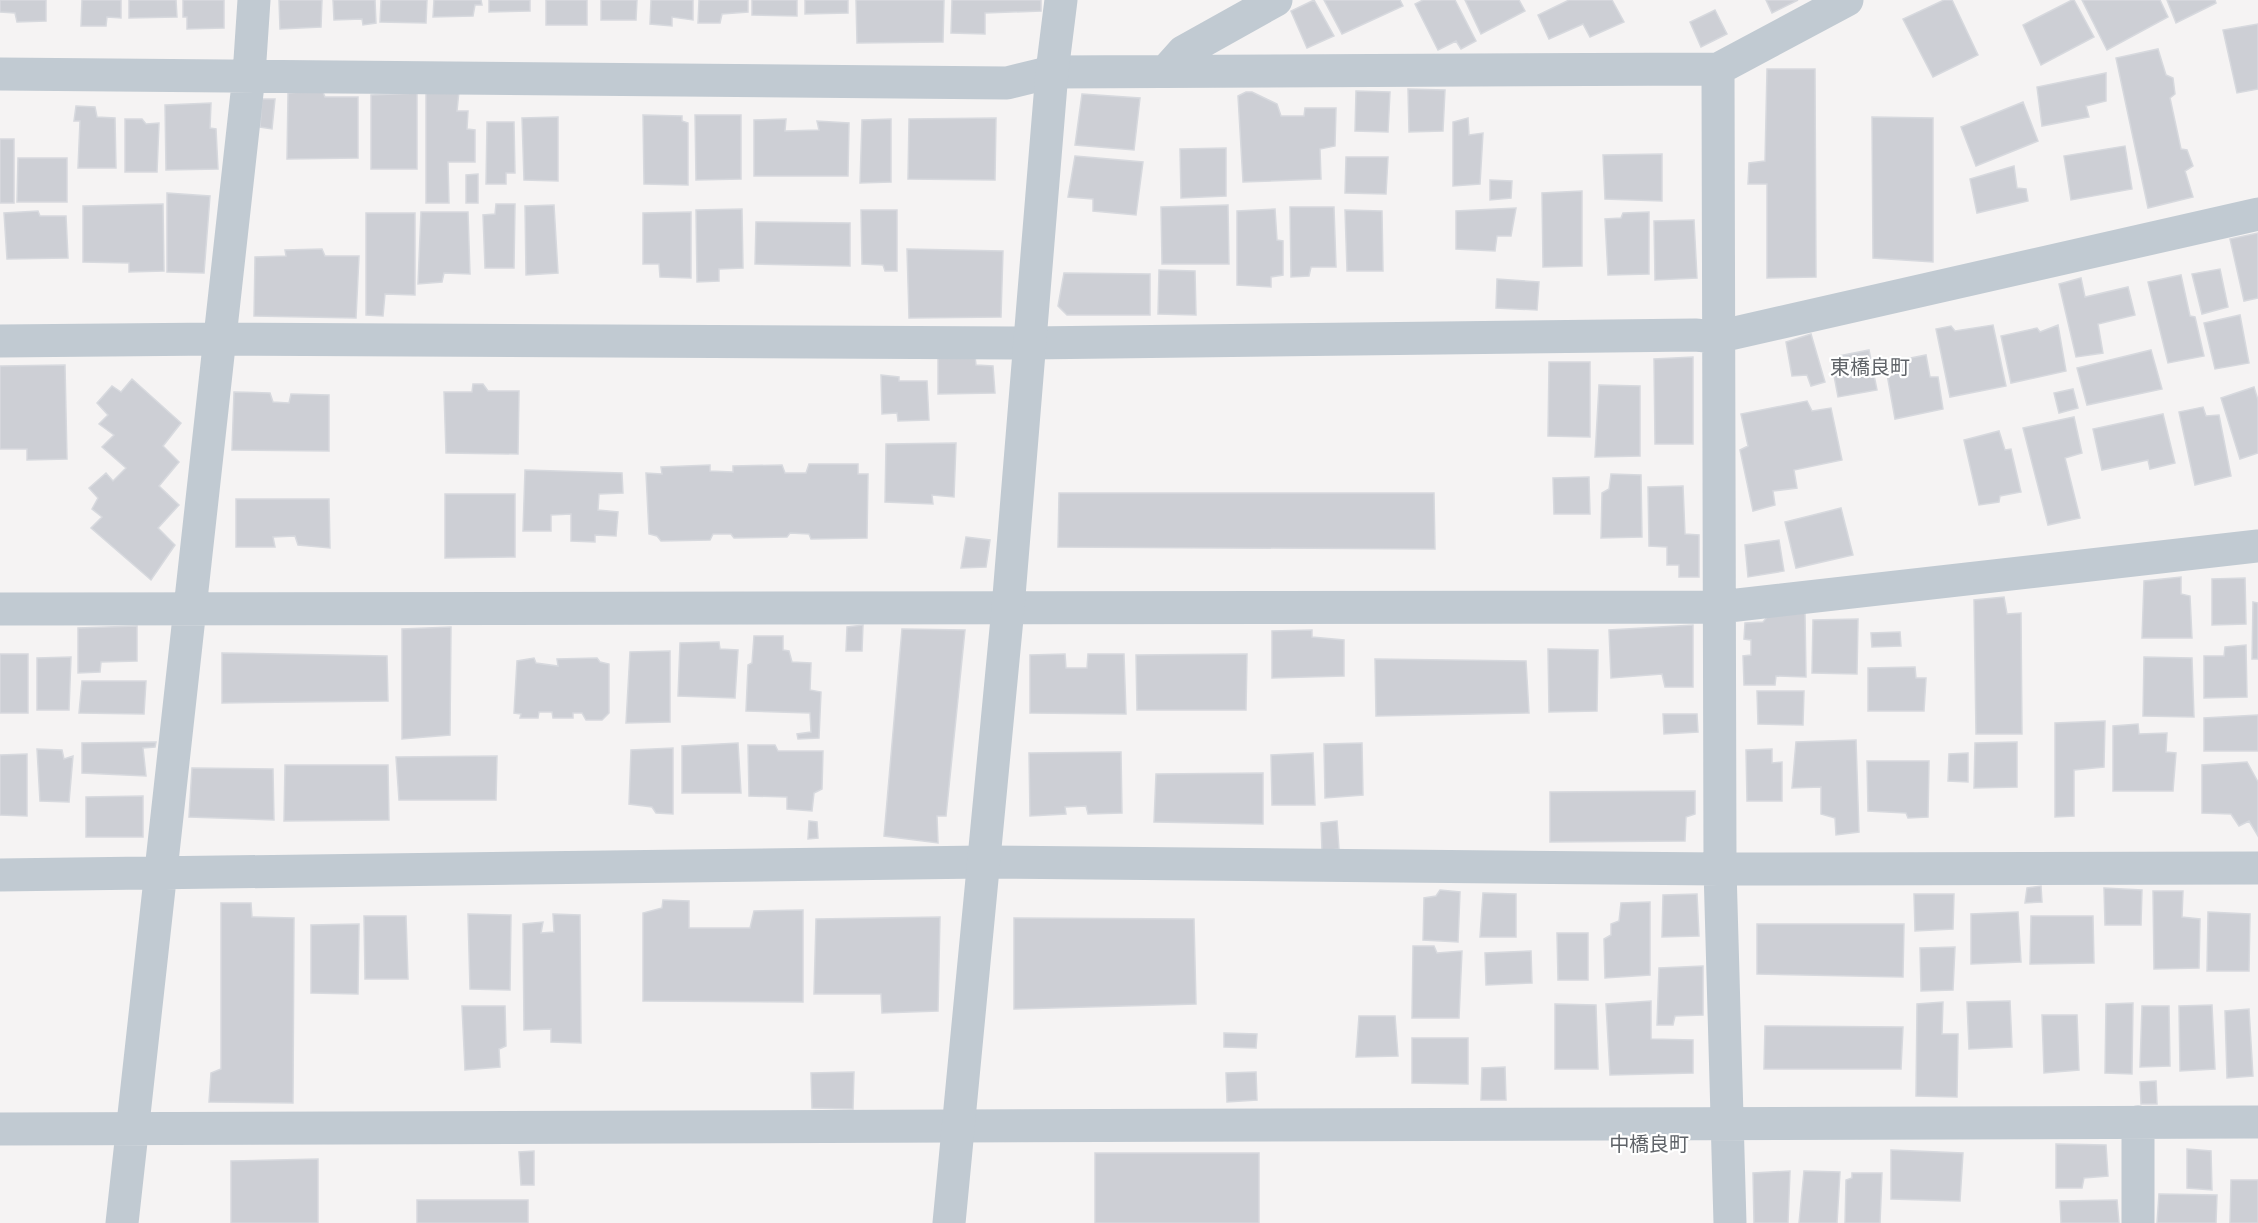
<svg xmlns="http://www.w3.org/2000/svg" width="2258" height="1223" font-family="'Noto Sans','Noto Sans JP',sans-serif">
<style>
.building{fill:#cdcfd5;stroke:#d7d9de;stroke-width:1.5}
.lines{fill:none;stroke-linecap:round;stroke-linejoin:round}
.minor{stroke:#c1cad2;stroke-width:33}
.tertiary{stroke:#c1cad2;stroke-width:33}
.labels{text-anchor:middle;stroke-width:4.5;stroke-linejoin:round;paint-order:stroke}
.quarter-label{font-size:20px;fill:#5f6368;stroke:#fff}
</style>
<rect width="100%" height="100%" fill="#f5f3f3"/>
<path class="building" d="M0 0H46V21L17 22 15 13 0 12Z
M82 0H121V18L107 17 106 26H81Z
M129 0H176L177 17 129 18Z
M183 0H224V28L187 29V17H183Z
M279 0H322L321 27 280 29Z
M333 0H375L376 23 363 25 362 19 334 20Z
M381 0H427L426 23 380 22Z
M434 0H481L482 5H475L473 16 433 17Z
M489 0H530V11L489 12Z
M546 0H587V25H546Z
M601 0H637L636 20H601Z
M651 0H693V20L672 17V26L650 24Z
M699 0H748V12L722 14 720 23H698Z
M752 0H797V16L752 15Z
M805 0H848V13L805 14Z
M856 0H944L943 42 857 43Z
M952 0H1041V11L985 13V34L951 33Z
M1314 0 1334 36 1307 48 1291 11Z
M1324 0H1400L1403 6 1342 34Z
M1423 0H1455L1476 41 1461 49 1456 41 1438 50 1415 4Z
M1465 0H1519L1525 11 1481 34Z
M1569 0H1612L1624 22 1590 37 1583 24 1549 39 1538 15Z
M1766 0H1798L1772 13Z
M1944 0H1952L1978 55 1933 77 1903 19Z
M2072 0H2074L2094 37 2041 65 2023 25Z
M2082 0H2160L2168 17 2107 50Z
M2167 0H2215L2216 3 2176 23Z
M1715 10 1727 34 1701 47 1690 22Z
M2258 24V89L2237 93 2223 30Z
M2158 49 2166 75 2173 78 2175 94 2170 98 2181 149 2187 150 2193 166 2185 171 2193 197 2148 208 2116 58Z
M1767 69H1815L1816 277 1767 278V184H1748L1749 163 1765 161Z
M2106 73V101L2086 106 2089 117 2042 126 2037 87Z
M1408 89 1445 90 1443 131 1409 132Z
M322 90 325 97H358V158L287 159 288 93Z
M459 91 457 111H468L467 129 475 130V162H448L449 203H426V92Z
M1356 91 1390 92 1388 132 1355 131Z
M1246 92H1252L1277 104 1281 116H1304L1305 108H1336L1335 146 1320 149 1321 179 1243 182 1238 96Z
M417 93V169H371V95Z
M1082 94 1140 98 1134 150 1075 145Z
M262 99H275L272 129 260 127Z
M2023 102 2038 141 1976 166 1961 127Z
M211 103 210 128 216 129 218 169 166 170 165 105Z
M76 106 95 107 97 117 115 118 116 168H78L80 121H74Z
M643 115 682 116V121L688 123V185L644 184Z
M695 115H741V179L696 180Z
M558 117V181L524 180 522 118Z
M1872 117 1933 118V262L1873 258Z
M996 118 995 180 908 179 909 119Z
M1468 118 1469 135 1483 133 1480 184 1453 186V122Z
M125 119H142L146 124 159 123 157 172H125Z
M786 119 785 131 819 130 817 121 849 123 848 176H754V120Z
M891 119V182L860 183 862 120Z
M487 122H514L515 173H506V184H486Z
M0 139H14V203H0Z
M2125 146 2132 189 2071 200 2064 156Z
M1226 148V196L1181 198 1180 149Z
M1662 154V201L1605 199 1603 155Z
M1075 156 1143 162 1136 215 1093 211V199L1068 197Z
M1346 157H1388L1386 194 1345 193Z
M18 158H67V202H17Z
M2014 166 2017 188 2026 189 2028 201 1977 213 1970 179Z
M478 174V203H466V175Z
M1490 180 1512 181 1511 198 1490 200Z
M1582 191V266L1543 267 1542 193Z
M167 193 210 196 204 273 167 272Z
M163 204 164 271 129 272V263L83 262V206Z
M496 204H515L514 268H485L483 215 495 214Z
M554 205 558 273 526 275 525 206Z
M1228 205 1229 264H1162L1161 207Z
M1290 207H1334L1336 267H1311L1309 276 1291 277Z
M1516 208 1511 236H1497L1495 251 1456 249V211Z
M742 209 743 268 719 269V281L697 282 696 210Z
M1275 209 1277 240 1283 241V275L1271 277V287L1237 285V211Z
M861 210H897V271H885L883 265 862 264Z
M1345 210 1382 211 1383 271H1347Z
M38 211 40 216H66L68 258 7 259 4 213Z
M421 212H468L470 274 444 273 442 282 418 284Z
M691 212V278L660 277 659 264H643V213Z
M1649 212V274L1608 275 1605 219 1621 218 1623 213Z
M366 213H415V295L385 294 383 316 366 315Z
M1694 220 1697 278 1655 280 1654 221Z
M756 222 850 223V266L755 264Z
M2258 233V298L2244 301 2230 239Z
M322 249 325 256H359L356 318 254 316 255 257 286 256 285 250Z
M907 249 1003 251 1001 317 909 318Z
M2220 269 2228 307 2202 314 2192 274Z
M1159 270 1195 271 1196 315 1158 314Z
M1064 273 1150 274V315H1067L1058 306Z
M2181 275 2190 316 2195 317 2204 356 2168 363 2148 282Z
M2081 278 2085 297 2128 287 2135 315 2098 324 2103 353 2076 357 2059 284Z
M1497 279 1539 282 1537 310 1496 308Z
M2240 315 2249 363 2215 369 2204 323Z
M1993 325 2006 386 1950 397 1936 329 1951 326 1955 331Z
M2058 325 2066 371 2011 383 2001 336 2037 328 2040 332Z
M1811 334 1825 382 1811 386 1807 375 1792 376 1786 342Z
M1869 350 1877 390 1838 397 1832 365 1838 363V356Z
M2151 350 2162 389 2087 405 2077 368Z
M1926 355 1930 377H1938L1943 409 1895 419 1885 363Z
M975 356 976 365 993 366 995 393 938 394V357Z
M1693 357V444H1655L1654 359Z
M1549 362H1590V437L1548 436Z
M65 365 67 459 27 460V449H0V366Z
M881 375 899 377V381H927L929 420 898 421 897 413 882 414Z
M132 379 181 423 163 446 179 462 159 486 179 505 158 528 175 545 151 580 91 528 102 517 92 509 98 498 89 488 106 473 113 481 126 468 102 447 114 435 99 424 108 415 97 403 112 386 121 392Z
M473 384H483L488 391H519L518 454 446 453 444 392H472Z
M1599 385 1640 386V456L1595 457Z
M2254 387 2258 400V453L2240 459 2221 398Z
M2073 389 2078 408 2059 413 2054 393Z
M234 392 270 393 273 402 289 403 291 394 329 395V451L232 450Z
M1807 401 1812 411 1831 408 1842 460 1794 470 1797 488 1773 491 1775 505 1753 511 1740 450 1748 446 1741 414Z
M2203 407 2206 416 2219 415 2231 476 2195 485 2179 412Z
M2163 414 2175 463 2150 469 2148 460 2102 470 2093 429Z
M2074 417 2082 453 2065 458 2080 518 2048 525 2023 428Z
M1999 431 2005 450 2011 449 2021 492 2000 496 1999 502 1979 505 1964 440Z
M956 443 954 497 932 495 933 504 885 502 886 444Z
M809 464H858V474H868L867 538 811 539 809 534 790 533 787 537 734 538 731 534H713L710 540 661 541 657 536 649 534 646 473 662 474 661 467 710 465V471L733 472V466L782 465 785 473H806Z
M525 470 622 473 623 493 599 494 598 510 618 512 616 536 595 535V542L571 541V514L551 515V531H523Z
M1611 474 1641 475 1642 537 1601 538 1602 493 1609 489Z
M1589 477 1590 514H1554L1553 478Z
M1683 486 1685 534 1699 535V577H1679V565H1667V547L1649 546 1648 487Z
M1059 493H1434L1435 549 1058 547Z
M445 494H515V557L445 558Z
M236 499H329L330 548 298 545 295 536 273 537 275 547H236Z
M1841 508 1853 555 1796 568 1785 522Z
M966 537 990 540 986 567 961 568Z
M1779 540 1784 571 1748 577 1745 545Z
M2181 577V594L2190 596 2192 638H2142L2144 581Z
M2245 578 2246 624 2212 625V579Z
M2004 597 2007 614 2021 613 2022 734H1976L1974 600Z
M2253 602 2258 603V659H2252Z
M1805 613 1806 677 1776 676 1775 685H1744L1743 656 1751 655V640L1744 639 1745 623 1763 622 1769 615Z
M1858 619 1857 674 1812 673 1813 620Z
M863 625 862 651H846L847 627Z
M1693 625V687H1665L1662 674 1611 678 1609 630Z
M137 626V661L101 662 100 672 78 673V628Z
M451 627 450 735 402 739V629Z
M902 629 965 630 946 816H937L938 843 884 836Z
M1312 630V637L1344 640V676L1272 678V631Z
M1900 632 1901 646 1872 647 1871 633Z
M754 636H783V650L789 651 792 662 811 663 810 690 821 692 819 738 798 739 797 734 811 732 810 713 746 711 748 665 752 663Z
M719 642 720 649 738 650 735 698 678 696 680 643Z
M2246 645 2247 697 2204 698V656H2224L2225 647Z
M1548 649 1598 650 1597 711 1549 712Z
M670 651V722L626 723 630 652Z
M222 653 387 656 388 701 222 703Z
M0 654H28V713H0Z
M1065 654 1066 668H1087L1088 654H1124L1126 714 1030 713V655Z
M1247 654 1246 710H1137L1136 655Z
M71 657 69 710H37V658Z
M2144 657 2192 658 2194 717 2143 716Z
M534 658 536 663 558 666 557 659 597 658 600 662 609 664V713L602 720H586L582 713H573V718H553L552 712H539L538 718H520L521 714 514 713 517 661Z
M1375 659 1526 661 1529 713 1376 716Z
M1915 667 1916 678H1926L1924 711H1868V668Z
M82 681H146L144 714 79 713Z
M1757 691H1804L1803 725 1758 724Z
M1663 714H1697L1698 732 1664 734Z
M2258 715V751H2204V718Z
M2105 721 2104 767 2074 770V816L2055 817V723Z
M2138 724 2139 734 2167 733 2166 752 2176 753 2173 791H2113V726Z
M1856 740 1859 832 1836 835 1835 818 1821 814V787L1792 788 1796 742Z
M156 742 155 747 143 748 146 776 82 773V743Z
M2017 742V787L1974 788 1975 743Z
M738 743 741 793H682V746Z
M1362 743 1363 795 1325 798 1324 744Z
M748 745H775L778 751H823L822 789 814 793 812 811 787 809V797L749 796Z
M673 748V814L656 813 652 807 629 804 631 750Z
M37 749 62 750 64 759 73 756 69 802 40 801Z
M1772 749V763L1782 762V801H1747L1746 750Z
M1121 752 1122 813 1088 814 1086 806 1065 807 1066 814 1030 816 1029 753Z
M1313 753 1315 805H1272L1271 755Z
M1968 753V782L1948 781 1949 754Z
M27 754V816L0 815V755Z
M497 756 496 800H399L396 757Z
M1867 761H1929L1928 817 1908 818 1906 813 1868 811Z
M2247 762 2258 782V836L2249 821 2239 826 2231 814 2202 813V765Z
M285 765H388L389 820 284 821Z
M192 768 273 769 274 820 189 817Z
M1263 773V824L1154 822 1156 774Z
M1695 791V814L1686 817 1685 841 1550 842V792Z
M143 796V837H86V797Z
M809 821 817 822 818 838 808 839Z
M1337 821 1339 849 1322 851 1321 823Z
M2041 886 2042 902 2025 903 2027 888Z
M2104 888 2142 890 2141 925H2105Z
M1440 890 1460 892 1458 942 1423 940 1424 898 1436 896Z
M2153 891H2183L2182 917 2200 919 2199 968 2154 969Z
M1483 893 1516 894V937H1480Z
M1697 894 1699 936 1662 937 1663 895Z
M1914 894H1954L1953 929 1915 931Z
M663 900 689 901V928H750L754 911 803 910V1002L643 1001V913L662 908Z
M1650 902V975L1605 978 1604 939 1611 935V924L1619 921 1621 903Z
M221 903H251L252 917 294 918 293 1103 209 1102 211 1073 221 1069Z
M2018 912 2021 962 1971 964V914Z
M2208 912 2250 914 2249 971H2207Z
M468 914 511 915 510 990 470 989Z
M553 914 580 915 581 1043 551 1042V1029L524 1030 523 924 543 922 541 933 554 932Z
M364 916H406L408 979H365Z
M2031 916H2093L2094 963 2030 964Z
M940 917 938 1011 882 1013 881 994H814L816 919Z
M1014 918 1194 919 1196 1004 1014 1009Z
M359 924 358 994 311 993V925Z
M1757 924H1904L1903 977 1757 974Z
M1557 933H1588V980H1558Z
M1413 946H1434L1437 953 1462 951 1459 1018H1412Z
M1955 947 1953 990 1921 991 1920 948Z
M1531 951 1532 983 1486 985 1485 953Z
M1703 966V1015L1675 1016 1673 1025H1657L1659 968Z
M1651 1001V1039L1693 1040V1073L1610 1075 1606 1004Z
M2010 1001 2012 1047 1969 1049 1967 1002Z
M1943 1002 1942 1034H1958L1957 1097 1916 1096 1917 1004Z
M2133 1003 2132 1074 2105 1073 2106 1004Z
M1555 1004 1596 1005 1598 1069H1555Z
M2212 1005 2215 1069 2180 1071 2179 1006Z
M462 1006H505L506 1046 499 1049 500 1067 465 1070Z
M2142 1006H2169L2170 1066 2140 1067Z
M2249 1009 2253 1076 2227 1078 2225 1011Z
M2042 1015H2077L2079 1070 2044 1073Z
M1359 1016H1395L1398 1056 1356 1057Z
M1765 1026 1903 1027 1901 1069H1764Z
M1224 1033 1257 1034 1256 1048 1224 1047Z
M1412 1038H1468V1084L1412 1083Z
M1505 1067 1506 1100H1481L1482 1068Z
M854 1072 853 1109 812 1108 811 1073Z
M1256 1072 1257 1100 1227 1102 1226 1073Z
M2156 1081 2157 1104H2141L2140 1082Z
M2056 1144 2106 1145 2108 1176 2084 1178 2082 1188H2056Z
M2187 1149 2211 1151 2212 1190 2187 1188Z
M1891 1150 1963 1153 1960 1201 1891 1199Z
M534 1151V1185H521L519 1152Z
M1095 1153H1259V1223H1095Z
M318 1159V1223H231V1161Z
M1790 1171 1788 1223H1754L1753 1173Z
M1804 1171 1840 1172 1837 1223H1799Z
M1852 1173H1882L1880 1223H1845L1846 1180 1852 1178Z
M2231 1180H2258V1223H2230Z
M2159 1194 2217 1195 2216 1223H2157Z
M417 1200H528V1223H417Z
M2117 1200 2119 1223H2061L2060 1201Z"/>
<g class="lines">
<path class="minor" d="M1718 69 1720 869 1730 1223
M1166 71 1183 52 1276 0
M0 74 1007 83 1052 72 1718 69 1847 0
M0 341 218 339 1030 343 1695 335 1717 337 2258 214
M0 609 1720 607 2258 546
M0 875 983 862 1720 869 2258 868
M0 1129 2258 1122
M122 1223 249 75 254 0
M2138 1223V1122"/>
<path class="tertiary" d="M949 1223 1008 608 1052 72 1061 0"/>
</g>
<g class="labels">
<g class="quarter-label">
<text x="1870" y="374">東橋良町</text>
<text x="1649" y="1151">中橋良町</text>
</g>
</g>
</svg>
